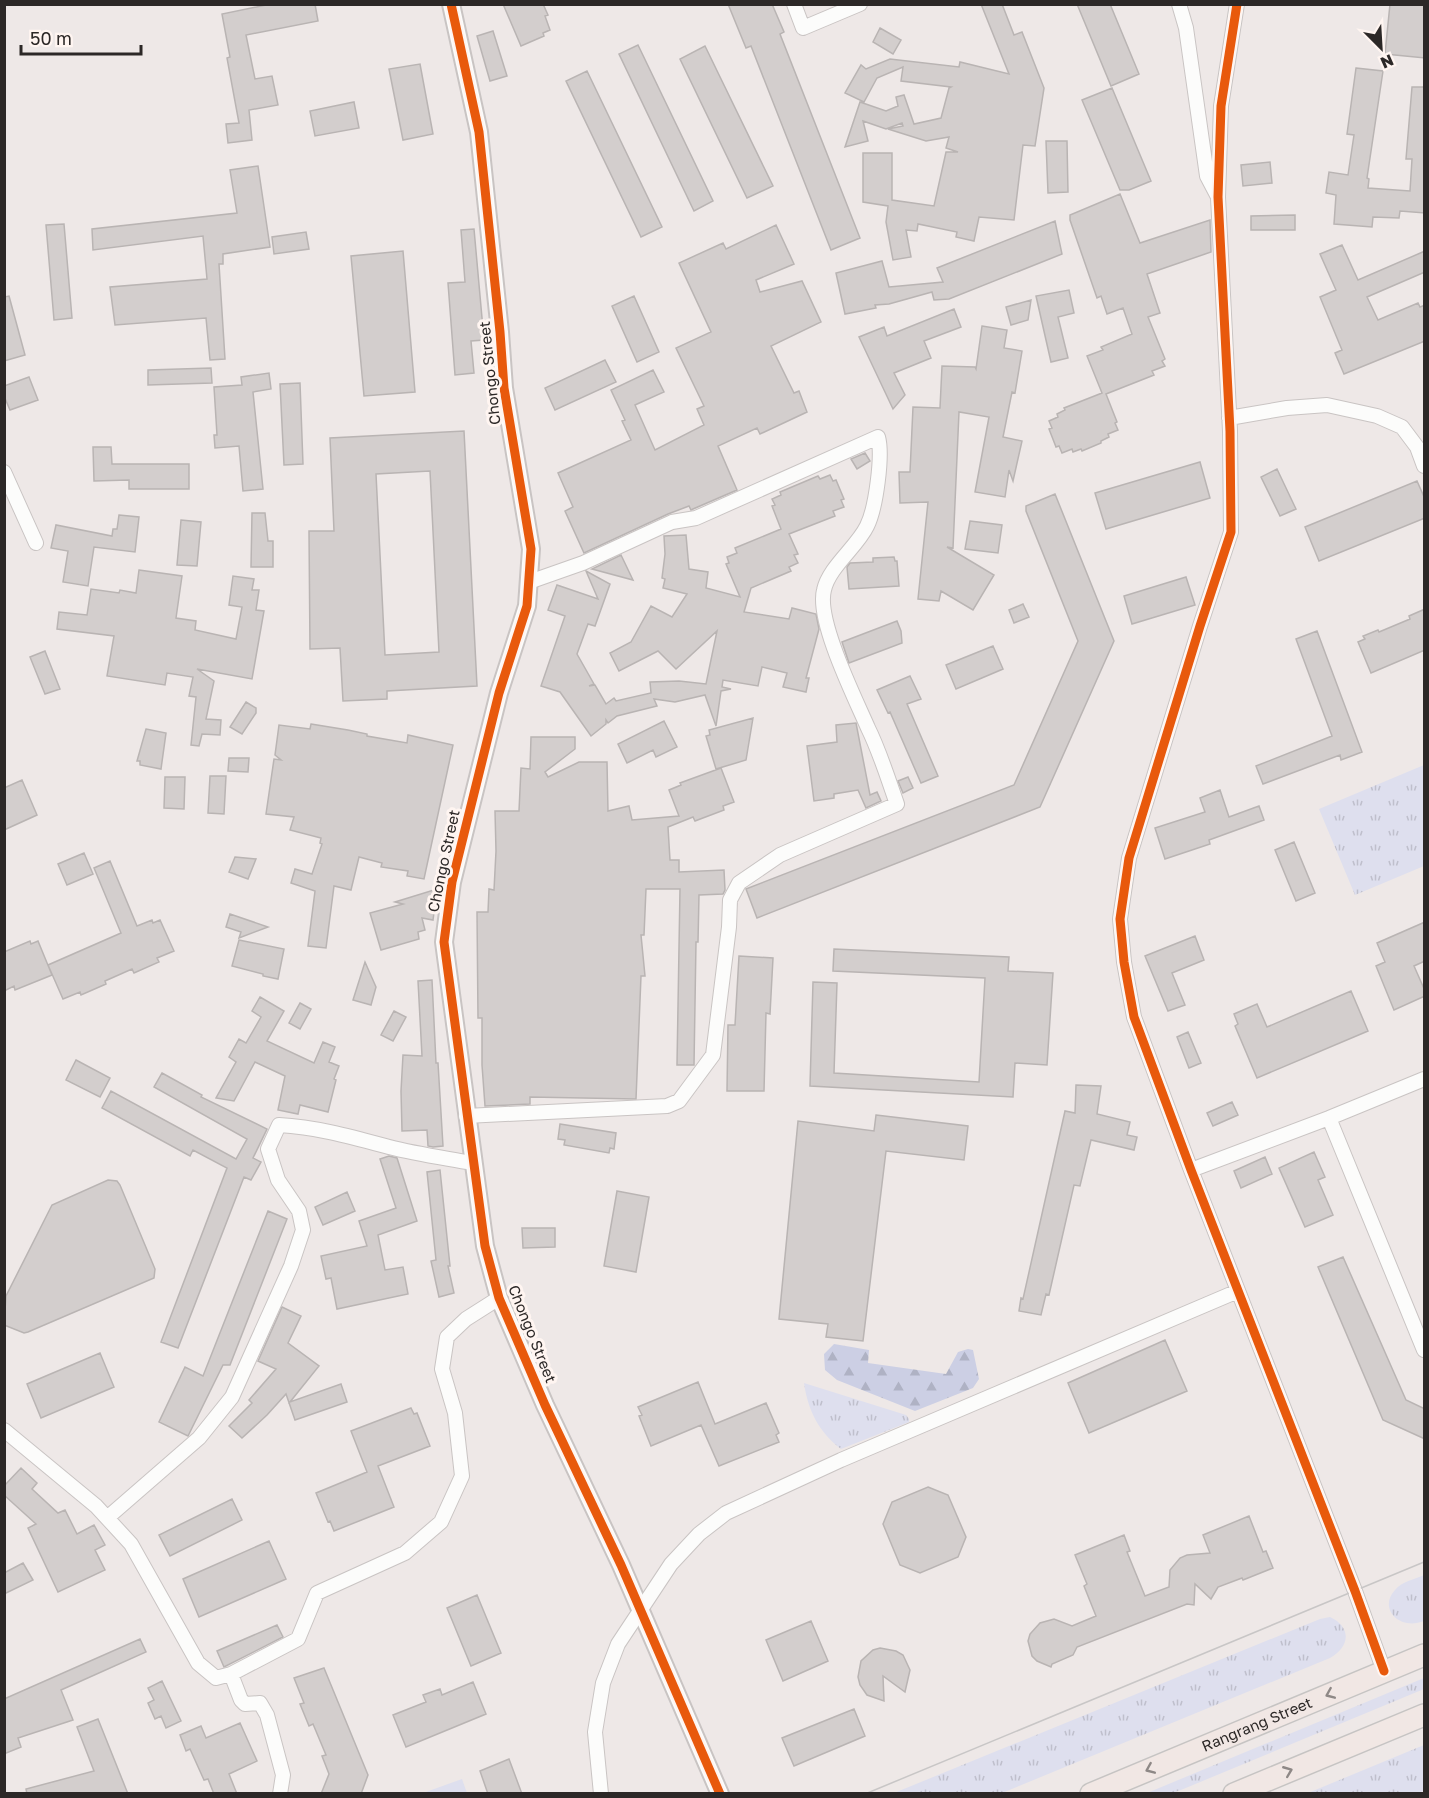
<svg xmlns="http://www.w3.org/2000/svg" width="1429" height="1798" font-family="'Golos Text',sans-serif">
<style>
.grass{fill:url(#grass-tufts)}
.forest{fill:url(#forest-firs)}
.pitch{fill:#dedfee}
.building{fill:#d3cecd;stroke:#b9b4b3;stroke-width:1.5;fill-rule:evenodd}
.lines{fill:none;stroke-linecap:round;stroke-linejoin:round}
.minor-casing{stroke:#c9c4c3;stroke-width:16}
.tertiary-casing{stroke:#c9c4c3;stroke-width:20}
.primary-casing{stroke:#c6c4c3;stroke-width:24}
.minor{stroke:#fcfcfb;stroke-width:14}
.tertiary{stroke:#fcfcfb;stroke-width:16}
.primary{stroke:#f1e7e4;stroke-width:21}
.tram{stroke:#c8c6c6;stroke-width:1.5}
.cycleway-casing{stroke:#fff5f1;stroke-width:13}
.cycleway{stroke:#e8590c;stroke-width:9}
.oneway{stroke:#8e8886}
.labels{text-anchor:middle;stroke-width:6;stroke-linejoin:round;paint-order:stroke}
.street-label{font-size:15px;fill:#2c2827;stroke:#fff5f1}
</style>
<defs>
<pattern id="grass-tufts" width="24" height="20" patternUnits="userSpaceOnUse" patternTransform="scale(1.5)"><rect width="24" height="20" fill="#dedfee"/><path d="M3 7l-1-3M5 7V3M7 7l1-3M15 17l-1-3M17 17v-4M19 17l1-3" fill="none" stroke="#bfbfcc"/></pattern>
<pattern id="forest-firs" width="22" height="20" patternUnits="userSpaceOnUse" patternTransform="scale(1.5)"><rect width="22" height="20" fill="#cccfe4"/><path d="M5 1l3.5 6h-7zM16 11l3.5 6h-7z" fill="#afb2c4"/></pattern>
</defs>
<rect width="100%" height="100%" fill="#eee8e7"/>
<path class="grass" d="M1424 765V866L1355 895 1319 809Z
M804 1383 906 1415 909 1419V1422L841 1449C819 1432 808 1411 804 1383Z
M1424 1575V1621C1399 1631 1378 1608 1395 1590 1401 1582 1415 1579 1424 1575Z
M1330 1617C1352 1627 1350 1647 1330 1658L1002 1793H894L1320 1619Z
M1424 1678V1689L1181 1790 1172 1793H1147Z
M1424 1745V1791L1417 1793H1308Z"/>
<path class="forest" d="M834 1344 869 1350 868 1363 946 1374 958 1352 968 1349 973 1350 979 1379 973 1388 915 1411 837 1380 825 1370 824 1354Z"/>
<path class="pitch" d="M462 1779 467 1793H423Z"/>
<path class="building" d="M271 4H315L318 21 246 35 255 79 272 76 278 105 249 110 252 140 228 143 226 124 239 123 227 58 230 57 222 14Z
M503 4H543L548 15 545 16 550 30 543 33 544 36 521 46Z
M728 4H772L784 32 780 34 860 238 831 250 751 46 746 48Z
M981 4H1002L1014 35 1022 32 1044 88 1035 146 1023 145 1014 220 979 217 974 241 956 237 957 232 918 224 917 231 906 230 911 257 893 260 886 222 888 206 863 202V153H892V200L934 206 946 152H958L946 148 949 137 926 141 888 129 903 126 902 123 886 129 863 121 868 141 845 147 860 102 886 111 898 106 896 97 904 95 914 124 941 118 949 88 951 87 901 81 903 67 877 78 864 102 845 93 861 65 866 69 890 59 959 67 960 62 1009 74Z
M1077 4H1110L1139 74 1111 86Z
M1390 4H1425V58L1385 54Z
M880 28 901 40 893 54 873 42Z
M493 31 507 76 490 81 477 36Z
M638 45 713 201 694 211 619 54Z
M705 46 773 186 747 198 680 59Z
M420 64 433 134 403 140 389 69Z
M1356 68 1383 71 1367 178 1369 179 1368 188 1410 191 1412 159H1406L1412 87H1425V213L1400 211 1399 218 1373 217 1372 227 1334 224 1336 195 1326 193 1329 172 1348 175 1354 135 1347 134Z
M587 71 662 227 641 237 566 81Z
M1112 88 1151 181 1129 190H1120L1082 100Z
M354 102 359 128 315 136 310 111Z
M1046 141H1067L1068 192 1048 193Z
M1270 162 1272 183 1243 186 1241 165Z
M258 166 270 247 223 254V264H219L225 359 210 360 206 318 115 325 110 287 207 279 203 236 93 250 92 229 237 213 230 170Z
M1120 194 1140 243 1210 220 1211 252 1147 274 1160 313 1148 317 1165 359 1162 361 1165 366 1152 371 1154 375 1106 394 1117 422 1115 423 1118 430 1108 434 1109 437 1101 441V443L1082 451 1081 449 1073 452 1072 449 1062 453 1059 446 1056 447 1049 429 1052 428 1049 421 1058 417 1057 414 1065 410 1064 408 1102 393 1087 356 1103 350 1101 347 1132 334 1123 308 1107 314 1101 296 1097 298 1070 220V215Z
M1295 215V230H1251V216Z
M1055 221 1062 254 949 299 934 300 932 292 889 304 875 305 876 308 845 314 836 273 882 261 889 287 943 282 937 268Z
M64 224 72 318 54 320 46 225Z
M776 225 794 264 756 280 760 292 802 281 821 322 771 346 794 393 799 391 807 412 760 434 757 428 718 446 737 490 693 509 691 510 689 506 668 514 584 553 565 511 573 507 558 473 631 440 622 421 625 420 611 390 653 370 664 392 635 405 655 450 704 425 697 409 704 406 676 348 711 332 679 263 723 243 726 249Z
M474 229 484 340 471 341 474 373 455 375 448 283 465 282 461 230Z
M306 232 309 249 274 254 272 237Z
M1342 245 1358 280 1425 251V272L1367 297 1378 320 1418 303 1420 307 1425 305V341L1344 374 1335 353 1342 350 1320 297 1336 290 1320 254Z
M403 251 415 392 364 396 351 256Z
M1069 290 1074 313 1058 317 1068 358 1051 362 1036 296Z
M9 296 25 355 4 361V297Z
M634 296 659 352 637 362 612 306Z
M1031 300 1028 320 1011 325 1006 307Z
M954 309 961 327 924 341 931 358 894 373 905 395 893 409 859 337 884 327 887 336Z
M982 326 1007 330 1004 348 1022 351 1015 393 1012 392 1003 437 1022 441 1013 481 1009 470 1005 497 975 492 989 417 959 412 953 548 947 547 994 575 973 610 941 591 939 601 918 599 928 502 900 503 899 472H910L913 407 940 408 942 366 975 367 976 369Z
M605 360 616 382 555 410 545 388Z
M211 368 212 383 148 385V370Z
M269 373 271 389 253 392 263 489 243 491 239 446 215 448 214 435H217L214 387 242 385 241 377Z
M29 377 38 400 10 410 4 396V386Z
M300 383 303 464 284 465 280 384Z
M464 431 477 686 387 691V699L343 701 340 648 310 649 309 531H334L330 438ZM430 471 439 652 385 655 376 474Z
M93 447H111L112 464H189V489H129V480L94 481Z
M865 453 870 461 857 469 851 459Z
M1200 462 1210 498 1106 529 1095 493Z
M1277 469 1296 509 1280 516 1261 477Z
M830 475 833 481 836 480 844 499 841 500 844 507 833 511 835 516 789 534 798 554 794 555 798 563 789 567 791 571 751 588 744 612 789 619 792 608 816 614 819 629 806 678H809L806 692 783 687 787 673 762 667 758 686 723 680 722 687 731 689 721 691 716 726 705 695 675 702 654 699 657 706 617 716 608 723 606 720V724L591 736 560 692 541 686 565 616 548 610 557 585 598 599 586 571 610 584 595 626 588 624 577 654 594 684 589 686 595 685 606 704 614 698 616 701 651 693 650 682 679 681 706 684 717 631 676 669 658 651 619 671 610 653 631 642 651 606 672 617 687 594 663 588 665 579 662 578 665 554 664 536 686 535 689 569 708 572 706 588 740 597 726 564 729 563 727 557 737 553 735 548 781 529 772 506 775 505 772 499 781 495 780 492 818 476 820 479Z
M1417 481 1425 499V518L1319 561 1305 527Z
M1055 494 1114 641 1040 807 757 918 746 889 1014 785 1078 641 1026 511V506Z
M252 513H265L268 541H273V567H251Z
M119 515 139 517 135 552 94 547 88 586 63 582 68 551 51 548 56 525 112 536 113 529H117Z
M181 520 201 522 197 566 177 565Z
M970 521 1002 525 998 553 965 549Z
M621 555 633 580 592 569Z
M894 557 895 561H897L899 586 849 589 847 567 850 563 873 562V558Z
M139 570 182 576 176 618 196 621 195 630 236 639 242 607 229 605 233 576 254 579 252 590H259L256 610 264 611 252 679 197 669 214 681 206 719 221 720 220 735 202 734 199 746 191 745 196 697 189 696 193 677 167 673 165 685 107 676 114 636 57 629 59 612 87 615 91 589 119 593 120 590 136 593Z
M1186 577 1195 605 1132 624 1124 596Z
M1023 604 1029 617 1014 623 1009 610Z
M1425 609V650L1371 673 1358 642 1365 639 1363 636 1378 630 1379 632 1410 619 1409 616Z
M897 621 901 631 902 643 849 663 842 642Z
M1317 631 1362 752 1341 760 1340 755 1263 784 1256 766 1332 736 1296 639Z
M993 646 1003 669 956 689 946 665Z
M45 651 60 689 45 694 30 657Z
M910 676 921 699 907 704 938 776 921 783 890 712 888 713 877 690Z
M246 702 256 708V713L242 734 230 727Z
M753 718 746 760 716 769 706 736 710 735 709 730Z
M664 721 677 747 656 757 653 750 627 763 618 744Z
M856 723 870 795 877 792 881 801 866 808 858 790 834 794V798L814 801 807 746 837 742 836 725Z
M311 724 348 730 367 734V736L407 743 408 735 453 745 424 879 407 876 408 871 381 867 382 863 359 857 351 890 334 886 326 948 308 946 315 891 291 883 295 869 312 874 322 844 320 843 321 838 290 830 294 817 266 814 274 759 281 760 275 755 279 725 310 729Z
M146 729 166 733 161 769 140 765V761H137Z
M531 737H575V749L545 772 548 777 579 762H607L608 811 629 806 632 820 679 816 669 790 681 785 680 783 721 768 734 802 723 806 724 810 695 821 693 817 668 827 670 860H679V872L724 870 725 890 723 894 699 895 698 942H696L694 1065H677L680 889H646L644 935H641L645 976H641L636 1099 530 1097V1104L485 1106 482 1065V1018H478L477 912H488L489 889 494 890 496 851 495 811H519L521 768 530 769Z
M229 758H249L248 772 228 771Z
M210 776H226L224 814 208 813Z
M165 777H185L184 809 164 808Z
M908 777 913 788 903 793 898 781Z
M22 780 37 815 4 830V788Z
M1220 790 1229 817 1259 806 1264 820 1209 840 1210 844 1165 859 1155 828 1205 812 1200 798Z
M1294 842 1315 893 1296 901 1275 850Z
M84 853 93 874 67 885 58 864Z
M235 857 256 859 248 879 229 872Z
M110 861 137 926 152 920 153 923 160 920 174 951 157 958 159 962 134 973 132 969 105 981 106 984 81 995 80 992 63 999 48 965 121 933 94 868Z
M437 889 433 920 422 918 425 930 418 932 419 939 381 950 370 913 403 904 395 902Z
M230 914 268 927 239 938 241 932 226 927Z
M1425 922V961L1414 966 1425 991V996L1394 1010 1376 966 1385 962 1377 943Z
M1195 936 1204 960 1172 973 1185 1005 1168 1011 1145 956Z
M239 940 284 949 278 979 263 976V974L232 966Z
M30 941 31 944 38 941 52 975 15 990 14 986 4 991V952Z
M834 949 1009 957 1008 971 1053 973 1047 1065 1015 1063 1013 1097 810 1086 813 982 837 983 834 1073 979 1082 985 978 833 971Z
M739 956 773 958 770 1014 766 1013 764 1091H727L728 1025H735Z
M365 962 376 987 371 1005 353 1000Z
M432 980 436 1063H438L443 1146 433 1147 428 1146 427 1130 402 1131 401 1091 403 1055 422 1056 418 981Z
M1351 991 1368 1031 1257 1078 1235 1026 1238 1024 1234 1014 1257 1004 1267 1027Z
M260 997 284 1011 267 1041 314 1063 323 1042 335 1047 329 1062 339 1066 334 1079 336 1080 328 1112 300 1105 298 1114 278 1110 285 1076 255 1062 234 1101 216 1098 236 1062 229 1057 239 1039 246 1043 261 1017 252 1011Z
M300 1003 311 1009 300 1029 289 1023Z
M394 1011 406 1017 393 1041 381 1035Z
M1188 1032 1201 1063 1189 1068 1177 1037Z
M76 1060 110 1078 100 1097 66 1080Z
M162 1073 202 1095 201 1097 267 1129 253 1158 261 1162 251 1180 244 1177 178 1348 161 1342 227 1168 193 1150 190 1156 102 1108 111 1091 236 1159 247 1139 154 1087Z
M1076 1085 1101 1086 1097 1114 1130 1122 1127 1135 1137 1137 1134 1150 1091 1140 1080 1186 1074 1185 1049 1295 1046 1294 1041 1315 1019 1311 1021 1298 1023 1299 1065 1111 1075 1113Z
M1232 1102 1238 1115 1213 1126 1207 1113Z
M876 1115 968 1126 964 1160 886 1151 863 1341 826 1337 828 1324 779 1319 798 1121 874 1131Z
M560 1124 616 1133 614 1149 610 1148 609 1153 564 1145 565 1140 558 1139Z
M1314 1152 1325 1177 1318 1180 1333 1215 1305 1227 1279 1168Z
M389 1156 397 1158 417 1221 378 1235 385 1270 403 1267 408 1294 337 1309 331 1278 326 1279 321 1256 367 1246 359 1221 396 1208 380 1159Z
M1265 1157 1272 1174 1241 1188 1234 1171Z
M440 1170 450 1266H448L454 1293 439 1297 431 1261 436 1260 427 1172Z
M108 1180 117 1181 120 1185 155 1269 154 1278 28 1332 24 1333 4 1325 6 1296 52 1205Z
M617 1191 649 1197 636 1272 604 1266Z
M347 1192 355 1211 323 1225 315 1207Z
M268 1211 287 1219 230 1365H223L188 1436 159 1422 185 1367 203 1376Z
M522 1228H555V1247L523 1248Z
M1343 1257 1406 1400 1425 1409V1439L1383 1420 1318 1267Z
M282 1307 301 1316 288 1343 319 1366 290 1402 341 1384 347 1402 295 1420 286 1394 267 1415 242 1438 229 1426 252 1403 249 1400 276 1369 258 1361Z
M1165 1340 1187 1391 1089 1433 1068 1383Z
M100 1353 114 1387 41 1418 27 1384Z
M698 1382 715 1424 766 1403 779 1433 776 1435 779 1442 719 1466 701 1425 651 1446 639 1416 642 1415 638 1407Z
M411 1408 414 1414 417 1413 430 1446 378 1466 394 1507 334 1531 330 1521 328 1522 316 1493 367 1472 351 1431Z
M21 1468 37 1483 32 1489 58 1513 65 1510 77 1534 94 1525 105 1545 95 1550 105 1570 58 1592 28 1528 36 1524 4 1495V1486Z
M928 1487 948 1495 966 1537 958 1557 920 1573 900 1565 883 1524 892 1502Z
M232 1499 242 1520 170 1556 159 1535Z
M1249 1516 1263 1552 1266 1551 1273 1568 1243 1580 1242 1578 1218 1587 1211 1599 1195 1584 1194 1605 1187 1604 1077 1647 1073 1655 1052 1664 1051 1667 1037 1661 1032 1656 1028 1641 1030 1634 1040 1623 1054 1619 1072 1626 1096 1616 1084 1586 1087 1584 1075 1555 1124 1535 1130 1551 1127 1552 1145 1596 1169 1587 1170 1570 1180 1558 1187 1555 1210 1553 1203 1535Z
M269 1541 286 1579 199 1617 183 1579Z
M23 1563 33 1580 4 1594V1573Z
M477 1595 501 1653 471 1666 447 1608Z
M811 1621 828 1661 783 1681 766 1640Z
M277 1625 283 1637 224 1667 217 1651Z
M140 1639 146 1652 61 1690 73 1720 18 1738 21 1747 4 1754V1699Z
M880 1648 896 1651 903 1655 910 1670 905 1692 883 1676 884 1701 867 1695 860 1685 858 1677 861 1661 873 1650Z
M324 1668 368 1775 361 1794H321L329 1774 322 1756 326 1755 313 1724 309 1726 300 1704 304 1703 294 1678Z
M162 1681 181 1721 166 1728 161 1716 155 1719 148 1703 154 1700 148 1688Z
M473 1682 486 1714 406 1747 393 1715 426 1702 423 1695 440 1689 442 1695Z
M854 1709 865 1736 794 1766 782 1738Z
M98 1719 128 1794H27L26 1789 94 1771 77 1727Z
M240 1723 257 1761 229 1774 237 1794H214L208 1779 204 1780 190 1749 186 1751 180 1735 201 1726 206 1738Z
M509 1759 522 1794H488L480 1771Z"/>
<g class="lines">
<g class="minor-casing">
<path id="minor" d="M794 4 803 28 860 4
M1179 4 1186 28 1207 176 1217 195
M1237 4 1221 106 1218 197 1230 431 1231 532 1200 626 1129 858 1120 919 1124 962 1134 1017 1191 1170 1355 1591 1384 1671
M1229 418 1287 408 1327 405 1377 416 1402 427 1417 447 1424 466
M4 472 36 543
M466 1116 667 1106 679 1101 713 1055 729 927 730 900 739 883 780 855 897 804C888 779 880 752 868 728 855 698 816 620 824 590 829 567 857 547 867 526 876 508 883 455 878 437L696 518 672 522 583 563 529 582
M1329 1118 1424 1350
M1191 1170 1329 1118 1424 1079
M4 1430 96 1506 131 1544 198 1663 216 1678 231 1674 298 1639 317 1593 405 1553 441 1522 462 1476 455 1413 442 1369 447 1337 466 1319 499 1298
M107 1518 199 1438 232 1397 291 1266 303 1230 299 1211 278 1180 268 1149 279 1125C317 1127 352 1137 389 1147 416 1154 445 1158 472 1163
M231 1674 241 1700 245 1704 260 1703 267 1715 283 1775 280 1794
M601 1794 595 1732 603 1683 618 1644 671 1564 699 1534 726 1513 841 1460 1238 1291"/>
</g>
<g class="tertiary-casing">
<path id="tertiary" d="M451 4 479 132 500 332 504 388 531 549 527 606 499 693 452 882 444 942 485 1246 499 1298 545 1405 621 1565 720 1794"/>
</g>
<g class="primary-casing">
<g id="primary">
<path id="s1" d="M1091 1794 1424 1655"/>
<path d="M1234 1794 1424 1715"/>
</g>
</g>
<use href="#minor" class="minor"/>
<use href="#tertiary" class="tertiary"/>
<use href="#primary" class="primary"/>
<path class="tram" d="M865 1794 1424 1562"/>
<g class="cycleway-casing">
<path id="cycleway" d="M451 4 479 132 500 332 504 388 531 549 527 606 499 693 452 882 444 942 485 1246 499 1298 545 1405 621 1565 720 1794
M1237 4 1221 106 1218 197 1230 431 1231 532 1200 626 1129 858 1120 919 1124 962 1134 1017 1191 1170 1355 1591 1384 1671"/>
</g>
<use href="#cycleway" class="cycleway"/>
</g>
<defs><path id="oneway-chevron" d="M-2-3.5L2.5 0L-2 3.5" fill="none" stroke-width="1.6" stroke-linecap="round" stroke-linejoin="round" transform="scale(1.5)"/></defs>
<g class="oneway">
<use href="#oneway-chevron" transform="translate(1330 1694) rotate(157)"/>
<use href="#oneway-chevron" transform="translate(1150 1769) rotate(157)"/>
<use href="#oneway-chevron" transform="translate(1288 1771) rotate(-22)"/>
</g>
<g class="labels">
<g class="street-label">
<text transform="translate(490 373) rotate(-96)" y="5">Chongo Street</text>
<text transform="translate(444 861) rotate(-78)" y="5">Chongo Street</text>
<text transform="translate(532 1334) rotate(68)" y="5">Chongo Street</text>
<text dy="5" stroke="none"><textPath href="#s1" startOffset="180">Rangrang Street</textPath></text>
</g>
</g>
<rect width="1429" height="1798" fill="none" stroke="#2c2827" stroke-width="12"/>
<g transform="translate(1381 48) rotate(156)" stroke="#fff5f1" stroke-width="4.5" paint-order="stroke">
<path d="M0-4.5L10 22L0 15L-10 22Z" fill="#2c2827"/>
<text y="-9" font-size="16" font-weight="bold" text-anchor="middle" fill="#2c2827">N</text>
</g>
<path d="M21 45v9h120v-9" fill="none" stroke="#2c2827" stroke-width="3"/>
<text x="30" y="45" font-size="18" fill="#2c2827" stroke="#fff5f1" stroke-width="4.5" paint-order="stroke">50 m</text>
</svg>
